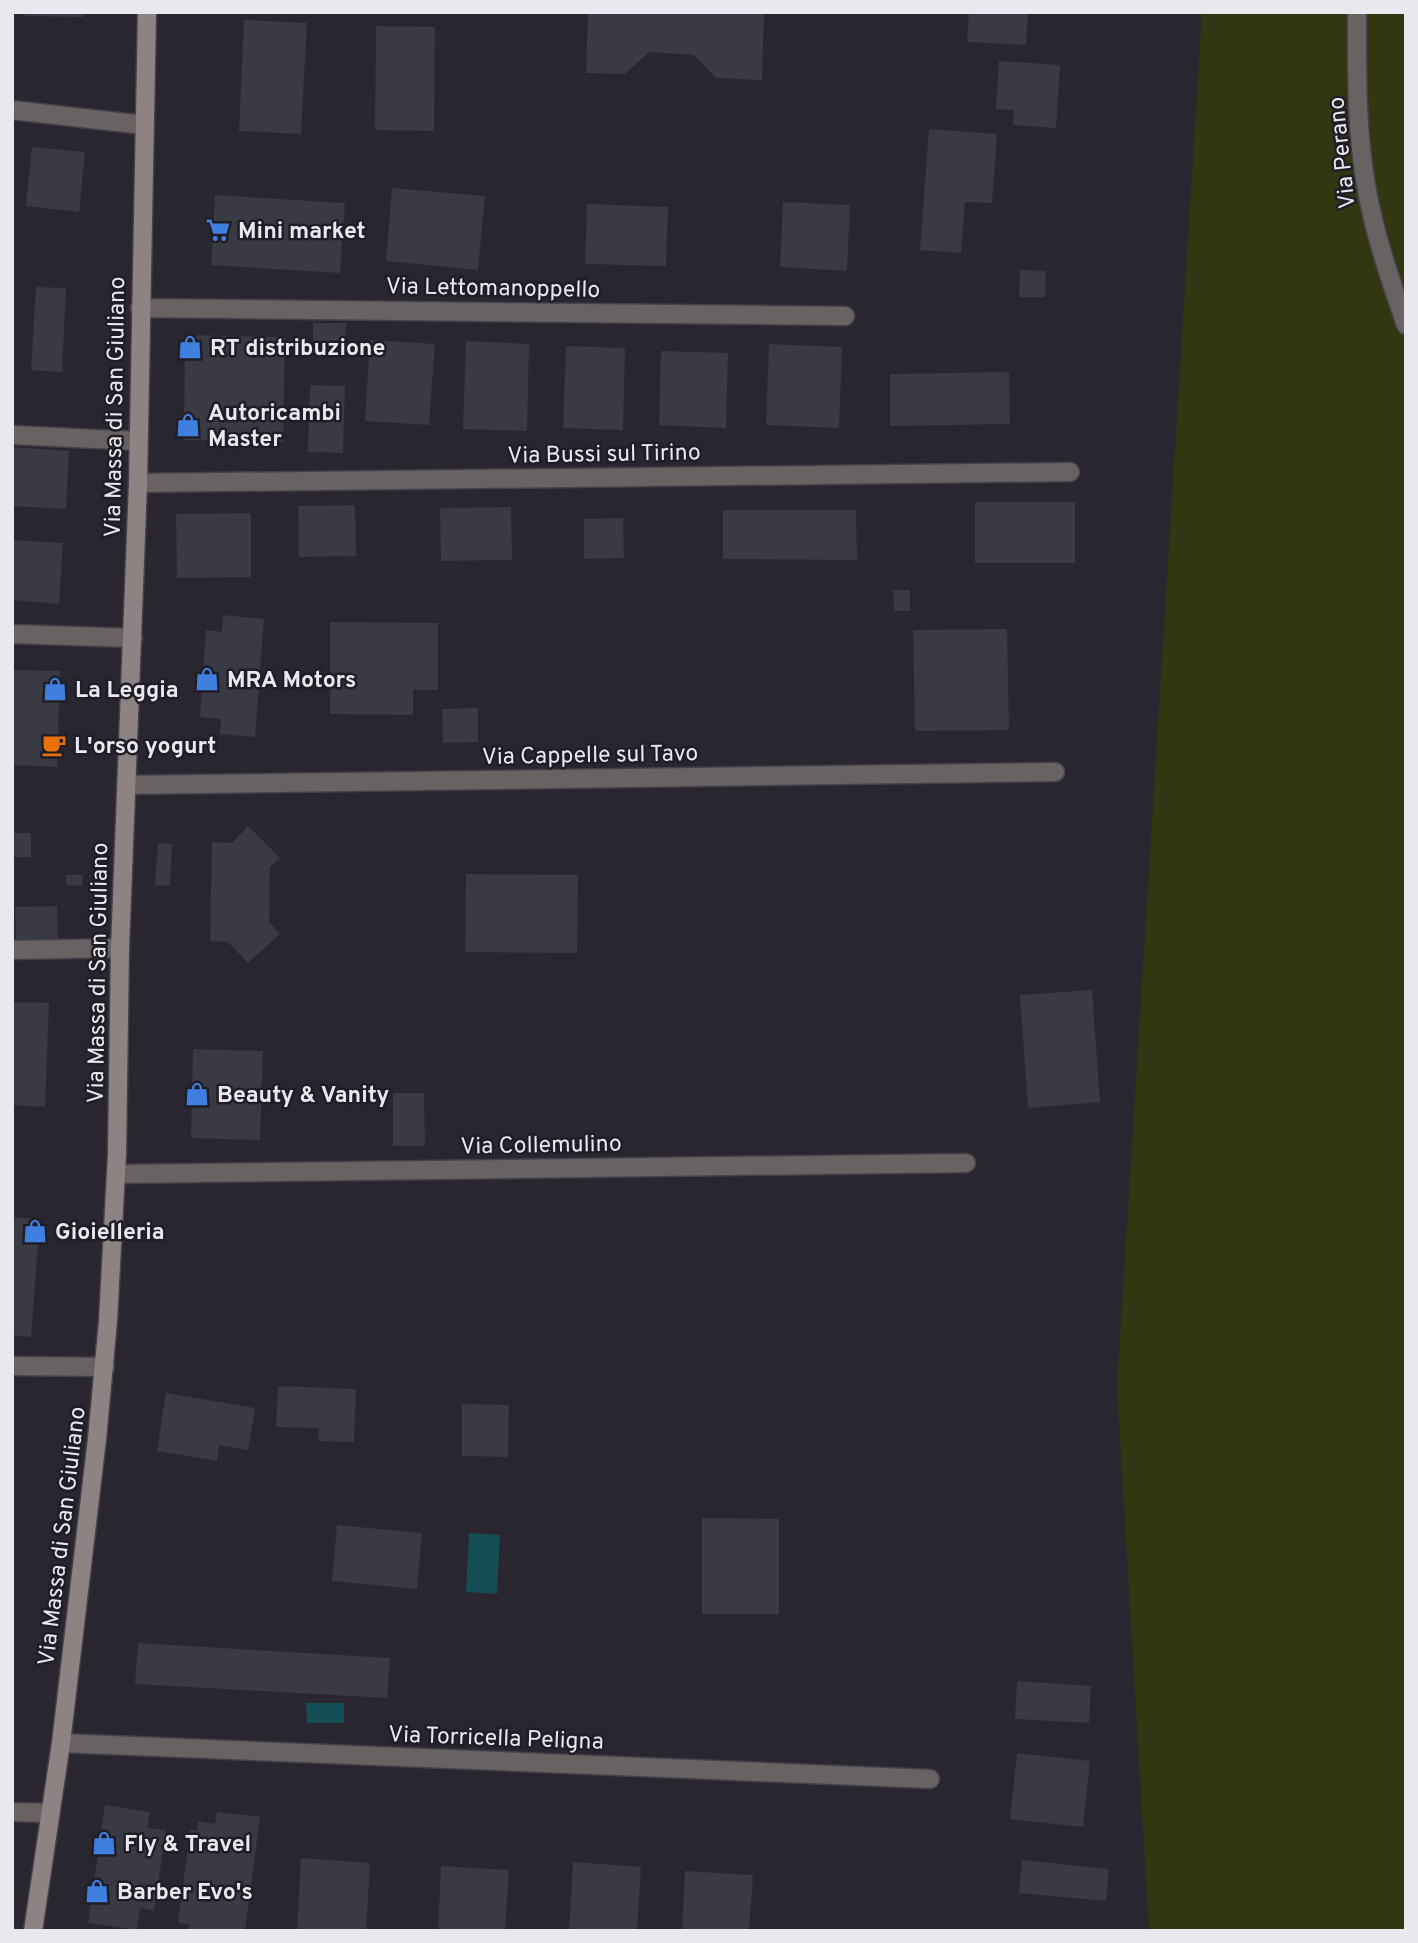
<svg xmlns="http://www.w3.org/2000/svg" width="1418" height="1943" font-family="Overpass,sans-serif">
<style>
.green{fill:#323611}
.water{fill:#144d53}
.building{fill:#393a44}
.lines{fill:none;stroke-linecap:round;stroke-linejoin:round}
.street-casing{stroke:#44414b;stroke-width:21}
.secondary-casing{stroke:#44414b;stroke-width:21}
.street{stroke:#696262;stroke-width:18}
.secondary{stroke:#8d8382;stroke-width:18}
.labels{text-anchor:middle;stroke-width:5;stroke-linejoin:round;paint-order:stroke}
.street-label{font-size:23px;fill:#e9e8ee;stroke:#1f1d26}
.poi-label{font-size:23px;font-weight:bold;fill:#e9e8ee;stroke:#1f1d26;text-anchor:start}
</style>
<rect width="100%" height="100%" fill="#292630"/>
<path class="green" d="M1202 12H1406V1931H1149L1117 1387Z"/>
<path class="water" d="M469 1533 500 1535 497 1594 466 1592Z
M306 1703H344V1723H307Z"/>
<path class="building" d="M25 12H83V17L25 16Z
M588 12H764L762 80 716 78 694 55 649 52 625 74 586 73Z
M969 12H1028L1026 45 967 42Z
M244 20 307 23 301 134 239 131Z
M376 26 435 27 434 131 375 130Z
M999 61 1060 65 1056 128 1013 125 1014 110 996 109Z
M929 129 997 134 992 203 965 202 961 253 920 250Z
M32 147 85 152 79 212 26 206Z
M392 188 485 196 478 270 386 261Z
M215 195 345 203 340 273 211 265Z
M783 202 850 205 847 271 780 267Z
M587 204 668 207 666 266 585 264Z
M1020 270 1046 271 1045 297H1019Z
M36 287 66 288 62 372 31 370Z
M313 323H346L345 352H313Z
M185 335 285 337 283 442 184 440Z
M370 340 435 344 429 425 365 421Z
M466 341 529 344 527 431 463 429Z
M769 344 842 347 839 428 766 425Z
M566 346 625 348 623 430 563 428Z
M661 351 728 353 726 428 659 425Z
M1009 372 1010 424 890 426V374Z
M310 385 345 386 343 453 308 452Z
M12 447 69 451 66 509 12 506Z
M975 502H1075V563H975Z
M355 505 356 556 299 557 298 506Z
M511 507 512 560 441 561 440 508Z
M723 510H856L857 560 723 559Z
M251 513V577L177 578 176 514Z
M623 518 624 558 584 559V519Z
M12 540 63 543 59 604 12 600Z
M893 590H910V611H894Z
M223 615 264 619 255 737 220 734 221 719 200 717 206 630 222 632Z
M330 622 438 623V690H413V715L330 714Z
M1007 629 1009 730 915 731 913 630Z
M12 670 60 671 57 767 12 765Z
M478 708V742L443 743 442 709Z
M248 826 280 858 270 867 269 922 280 934 248 963 228 942 210 941 212 842 232 843Z
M12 833H31V857H12Z
M158 843 172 844 170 886 155 885Z
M466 874 578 875 577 953 465 952Z
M66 875H83L82 886 66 885Z
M57 906 58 941H16L15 907Z
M1092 990 1100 1102 1028 1108 1020 995Z
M12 1002 49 1003 45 1107 12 1105Z
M193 1049 263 1051 260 1140 191 1138Z
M393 1093H424L425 1146H393Z
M12 1217 40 1219 31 1337 12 1335Z
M278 1386 356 1389 354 1442 318 1441 319 1428 276 1427Z
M166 1393 255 1408 248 1450 219 1445 217 1461 157 1451Z
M462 1404 509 1405 508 1457 462 1456Z
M702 1518 779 1519V1614H702Z
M337 1525 422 1533 417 1589 332 1581Z
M138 1643 390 1658 387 1698 135 1684Z
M1017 1681 1091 1686 1089 1723 1015 1719Z
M1017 1753 1090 1761 1083 1827 1010 1819Z
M105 1805 150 1812 147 1828 166 1830 154 1911 140 1908 137 1930 88 1923Z
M217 1812 260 1817 245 1931H188L189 1924 178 1923 190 1830 197 1831 198 1821 215 1824Z
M301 1858 370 1863 366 1931H297Z
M1022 1860 1109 1869 1106 1901 1019 1893Z
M573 1862 641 1867 637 1931H569Z
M441 1866 509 1870 505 1931H438Z
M685 1871 753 1875 749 1931H682Z"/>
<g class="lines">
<g class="street-casing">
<path id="street" d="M1357 12C1357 69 1356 128 1366 185 1374 233 1390 279 1406 325
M12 110 144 125
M140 308 845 316
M12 435 138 441
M138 483 1070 472
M12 634 133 638
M126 785 1055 772
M12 950 120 948
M116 1174 966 1163
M12 1366 105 1367
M61 1743 930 1779
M12 1812 50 1813"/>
</g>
<g class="secondary-casing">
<path id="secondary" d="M33 1931 61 1743 97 1439 108 1321 117 1154 120 948 138 483 147 12"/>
</g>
<use href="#street" class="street"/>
<use href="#secondary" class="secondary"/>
</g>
<defs>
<g id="supermarket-bare" transform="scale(1.89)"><path d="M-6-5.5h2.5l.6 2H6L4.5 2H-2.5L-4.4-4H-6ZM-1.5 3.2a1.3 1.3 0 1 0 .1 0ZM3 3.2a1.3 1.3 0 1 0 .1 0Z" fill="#3f7fe0" stroke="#1f1d26" stroke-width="2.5" paint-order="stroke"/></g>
<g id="shop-bare" transform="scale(1.89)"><path d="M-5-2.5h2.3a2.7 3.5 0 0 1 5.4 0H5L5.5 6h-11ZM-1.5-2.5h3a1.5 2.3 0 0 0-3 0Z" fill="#3f7fe0" stroke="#1f1d26" stroke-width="2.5" paint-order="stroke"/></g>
<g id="cafe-bare" transform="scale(1.89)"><path d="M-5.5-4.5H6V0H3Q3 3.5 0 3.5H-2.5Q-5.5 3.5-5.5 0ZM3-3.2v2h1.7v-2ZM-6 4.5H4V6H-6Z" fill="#e8710a" stroke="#1f1d26" stroke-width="2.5" paint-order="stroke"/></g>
</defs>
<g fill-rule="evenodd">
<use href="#supermarket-bare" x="218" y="230"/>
<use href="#shop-bare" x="190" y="347"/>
<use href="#shop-bare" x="188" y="425"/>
<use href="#shop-bare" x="207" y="679"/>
<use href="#shop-bare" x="55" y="689"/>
<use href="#cafe-bare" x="54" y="745"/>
<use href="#shop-bare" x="197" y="1094"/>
<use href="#shop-bare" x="35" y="1231"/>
<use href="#shop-bare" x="104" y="1843"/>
<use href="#shop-bare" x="97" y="1891"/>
</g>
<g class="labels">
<g class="street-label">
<text transform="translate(1341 153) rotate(-96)" y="8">Via Perano</text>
<text transform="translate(493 287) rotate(1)" y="8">Via Lettomanoppello</text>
<text transform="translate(114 407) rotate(-89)" y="8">Via Massa di San Giuliano</text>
<text transform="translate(604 453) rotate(-1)" y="8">Via Bussi sul Tirino</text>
<text transform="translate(590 754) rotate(-1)" y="8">Via Cappelle sul Tavo</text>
<text transform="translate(97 973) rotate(-89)" y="8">Via Massa di San Giuliano</text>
<text transform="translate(541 1144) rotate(-1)" y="8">Via Collemulino</text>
<text transform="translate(61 1536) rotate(-83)" y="8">Via Massa di San Giuliano</text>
<text transform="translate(496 1737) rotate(2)" y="8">Via Torricella Peligna</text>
</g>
<g class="poi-label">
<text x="238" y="238">Mini market</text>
<text x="210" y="355">RT distribuzione</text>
<text x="208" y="420">Autoricambi<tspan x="208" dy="26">Master</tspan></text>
<text x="227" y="687">MRA Motors</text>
<text x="75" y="697">La Leggia</text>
<text x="74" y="753">L'orso yogurt</text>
<text x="217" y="1102">Beauty &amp; Vanity</text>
<text x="55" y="1239">Gioielleria</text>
<text x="124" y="1851">Fly &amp; Travel</text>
<text x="117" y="1899">Barber Evo's</text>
</g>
</g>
<rect width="1418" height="1943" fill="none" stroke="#e9e8ee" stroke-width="28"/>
</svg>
